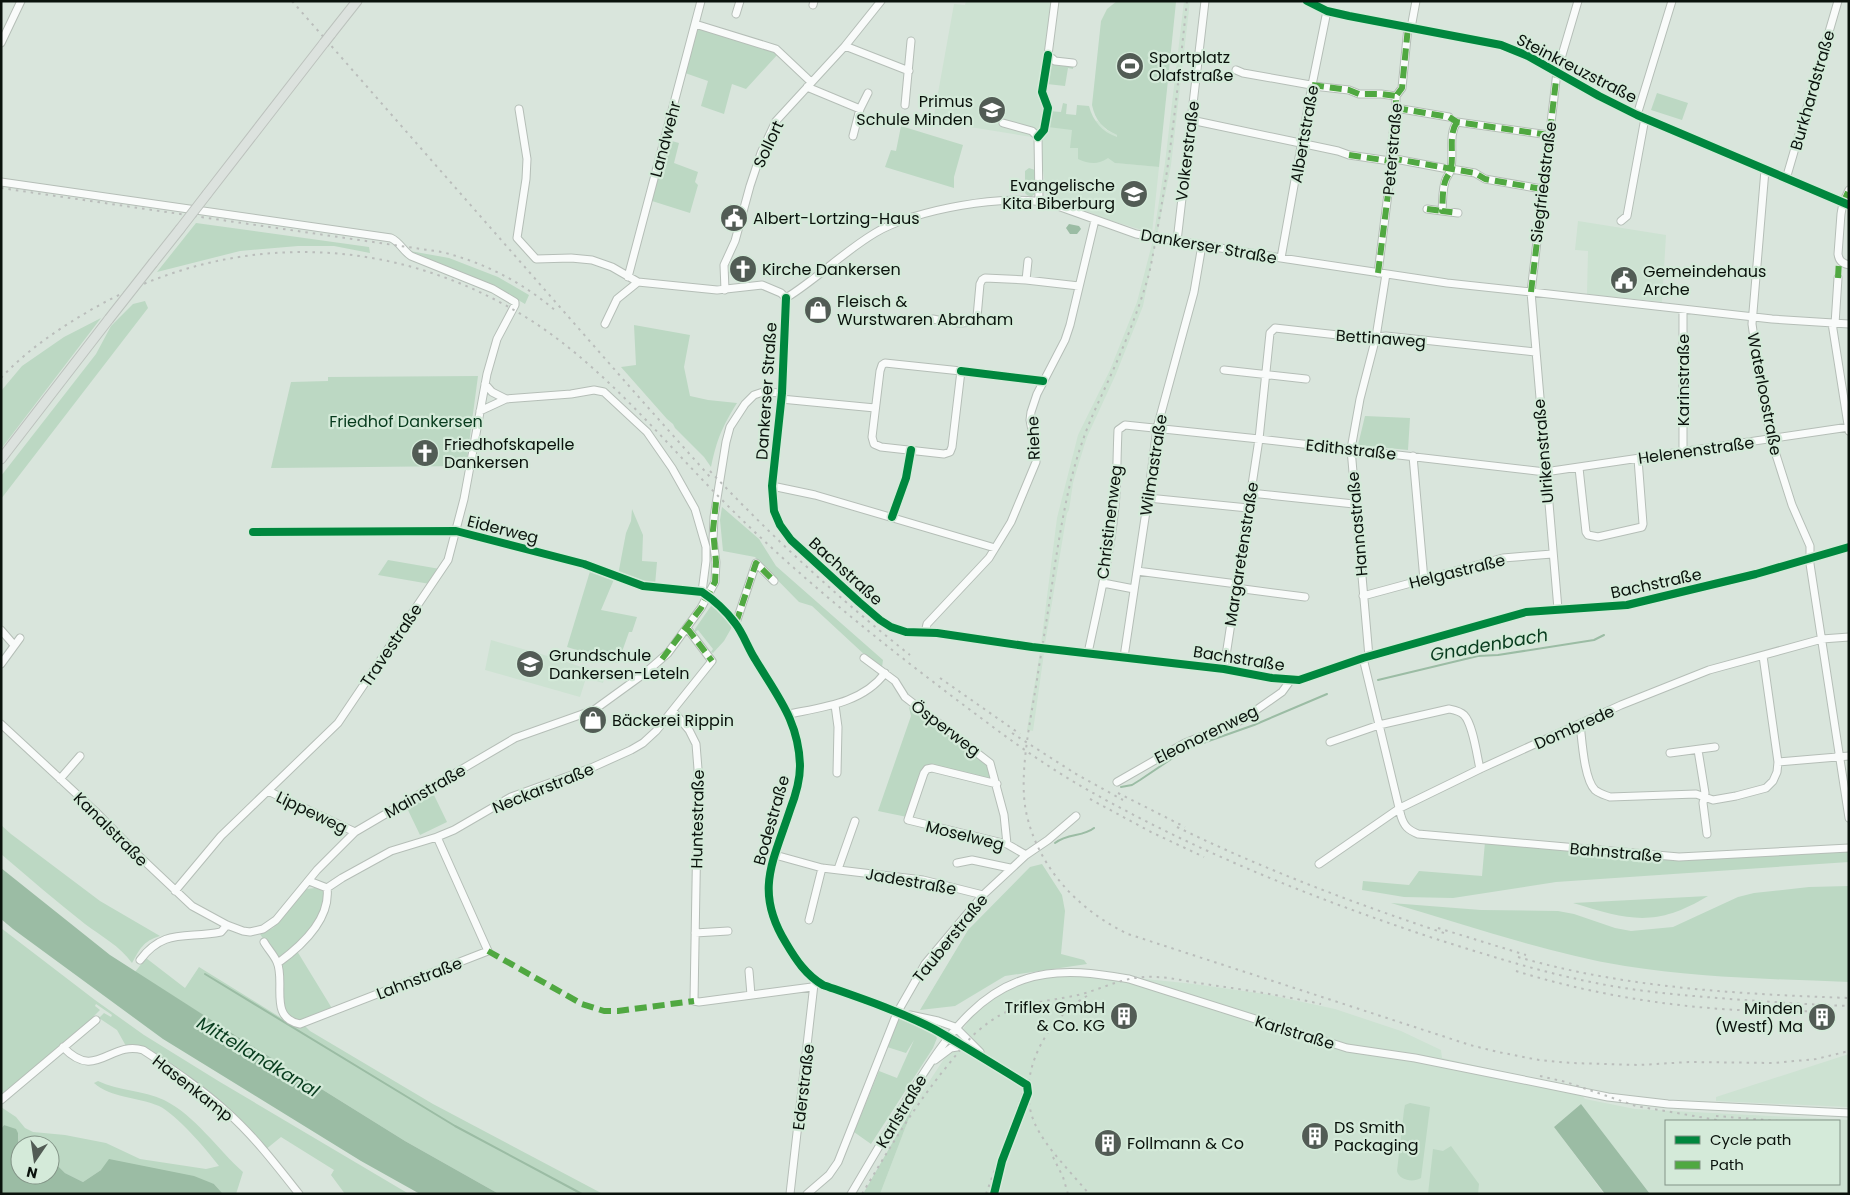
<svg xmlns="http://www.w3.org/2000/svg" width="1850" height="1195" font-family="Poppins,sans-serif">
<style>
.built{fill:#cde2d2;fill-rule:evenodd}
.green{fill:#bcd8c3}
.water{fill:#9bbca4}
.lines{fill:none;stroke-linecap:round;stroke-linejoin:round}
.stream{stroke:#9bbca4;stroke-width:2}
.minor-casing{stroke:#b5beb7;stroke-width:9}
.major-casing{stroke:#bcc2bd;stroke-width:11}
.minor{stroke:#f9fbfa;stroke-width:7}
.major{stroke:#dce2de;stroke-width:9}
.rail{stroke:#babdbb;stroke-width:2;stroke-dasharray:2.5 5;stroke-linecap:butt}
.major-bridge-casing{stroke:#bcc2bd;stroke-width:11;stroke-linecap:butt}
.major-bridge{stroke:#dce2de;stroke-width:9}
.quiet{stroke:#50a841;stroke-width:6;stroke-dasharray:12 6;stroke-linecap:butt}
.cycleway-casing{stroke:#d4ead9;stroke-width:11}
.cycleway{stroke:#00873e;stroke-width:8}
.labels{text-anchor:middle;stroke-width:4.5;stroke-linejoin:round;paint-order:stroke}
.poi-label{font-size:16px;fill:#0a120c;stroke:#d4ead9;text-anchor:start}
.street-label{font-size:16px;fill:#0a120c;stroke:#d4ead9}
.park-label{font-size:16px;fill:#073b1d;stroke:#d4ead9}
.water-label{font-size:18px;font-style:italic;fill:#083c1e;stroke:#d4ead9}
</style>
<rect width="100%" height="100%" fill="#d9e5dc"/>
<path class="built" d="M966 1H1043L1053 3 1045 57 1050 62 1044 105 1050 106 1049 115 1098 121 1106 130 1117 135 1115 163 1159 167 1152 233 1109 220 1047 196 1038 138 933 121 954 4 965 5Z
M1184 1H1190L1171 165 1143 306 1116 374 1087 437 1077 469 1073 483 1069 510 1067 513 1045 644H1041L1057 518 1078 435 1110 370 1137 302 1153 240 1165 163Z
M1578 221 1666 235 1662 302 1587 294 1588 251 1575 250Z
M491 640 558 659 605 675 603 683 586 678 580 697 485 670Z
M1040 652 1044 653 1033 731 1027 730Z
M1077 972 1194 984 1265 994 1335 1009 1401 1031 1441 1050 1442 1058 1576 1088 1585 1099 1635 1109 1849 1120V1194H1650L1581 1104 1554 1127 1604 1194H880L914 1105 975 1011 1000 990 1026 980ZM1666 1121H1839V1184H1666Z
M1849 1054V1107L1716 1101V1097Z"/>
<path class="green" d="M1117 1 1176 2 1159 167 1115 163 1108 158C1098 165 1089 164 1078 159V148H1070L1072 130 1048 127 1049 111 1061 112 1063 103 1067 104 1066 114 1076 115 1077 105 1089 106C1093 121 1102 132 1117 137V135C1103 129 1095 120 1092 105L1101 21 1107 9Z
M701 28 773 50 778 54 746 89 732 84 724 114 701 106 708 81 685 73 697 30Z
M1050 63 1073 67V69L1068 68 1065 86 1047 84Z
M1657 93 1688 103 1682 120 1651 110Z
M901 126 963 145 954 177V188L885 167 891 150 896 151Z
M668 140 679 143 674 163 698 172 695 182 698 185 690 213 652 201Z
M1029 168 1035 170V172L1036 193 1031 197 1027 195 1025 193V171Z
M196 223 369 247 370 253 334 246H298L240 251 157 272Z
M410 251 449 258 498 277 529 295 525 304 498 288Z
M145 301 148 308 1 499V476L96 354 111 326 133 304Z
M101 318 1 449V391L22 366 64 337Z
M634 325 690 335 684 367 690 396 708 400 737 403C722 427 717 439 711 467L704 457 675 428 673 424 667 419 621 367 636 365Z
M478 376 466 466 271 468 291 382 328 381V377Z
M1365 416 1410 418 1408 450 1358 445Z
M722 507 759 539 776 566 883 660 882 667 866 656 812 606 799 602 755 557 723 551 720 520Z
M632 509 643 535 642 561 657 562 655 585 641 583 618 575 626 533 631 521Z
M388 560 440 569 430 584 378 575Z
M591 568 615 577 601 610 637 617 632 632H629L618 663 567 647Z
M711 606 715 607 732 627 724 641 713 653 711 652 713 649 698 630 695 632V629Z
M909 707 987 763 992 780 926 765 907 817 878 811 911 716Z
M434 795 447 822 420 835 407 808Z
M1 825 11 834 100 901 160 936C143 941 140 949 132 963 120 946 101 936 85 924 56 901 29 878 1 854Z
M1485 842 1678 857 1849 850V862L1556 882 1453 898 1404 897 1362 890 1363 881 1409 885 1419 871 1482 876Z
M1042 864 1062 895 1065 911 1061 954 1084 960 1087 964 1005 976 955 1006 920 1010 968 930 1030 867Z
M1849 886V982C1775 979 1699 978 1625 966 1546 953 1468 925 1391 903L1481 910 1558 911 1574 914 1615 928 1631 931 1673 927 1738 897 1754 893 1809 887Z
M315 888 324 891C328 921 297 943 278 961L260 934 273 928 302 893 307 889Z
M1708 896C1655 928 1629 920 1573 903Z
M1 928 95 1000 144 1035 220 1082 409 1194H345L331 1175 334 1170 281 1137 265 1150 178 1072 140 1046H126L117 1030 99 1018 104 1013 111 1017 112 1015 96 1004 95 1006 100 1010 87 1023 1 1097Z
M297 951 333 1010C325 1013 307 1022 300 1022 278 1021 280 980 279 964Z
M146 958 185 988 199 967 291 1024 296 1026 304 1025 310 1031 433 1104 603 1194H499L405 1141 241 1039 135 972Z
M896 1016 935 1035 937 1038 933 1048 871 1144 854 1132 879 1071 897 1078 914 1040 906 1053 884 1046Z
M98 1081C118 1091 143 1090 164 1100 196 1116 217 1149 243 1172L236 1194H223L214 1184 101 1170 83 1182 65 1173 50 1158V1145H20V1155L18 1133 4 1125 1 1129V1107L16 1117 25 1128 33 1132 65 1135 106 1143 140 1159 206 1169 219 1166C207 1150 176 1114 159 1106 138 1097 111 1098 94 1083Z
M1410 1103 1430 1107 1421 1178C1413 1183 1399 1180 1397 1171L1404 1110 1405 1105Z
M914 1105 880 1194H863Z
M1451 1146 1479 1184 1478 1194H1428L1433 1149 1443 1151Z"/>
<path class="water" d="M1069 224 1079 226 1081 229 1077 234H1070L1066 228Z
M1 868 110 955 241 1039 405 1141 499 1194H420L361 1161 163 1039 13 929 1 919Z
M1581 1104 1650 1194H1605L1554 1127Z
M4 1125 16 1129 18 1133 20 1175H50V1158L65 1173 83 1182 101 1170 109 1159 194 1176 214 1184 223 1194H1V1129Z"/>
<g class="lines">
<path class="stream" d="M1378 680 1478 656 1498 655 1594 640 1604 635
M1121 787 1132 785 1140 780 1186 749 1254 725 1327 694
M1055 843C1068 833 1083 837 1094 828
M205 974 455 1126 582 1194"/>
<g class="minor-casing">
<path id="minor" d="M1055 1 1048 55 1055 61 1073 63
M1307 1 1327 11 1349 16 1501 45 1528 56 1599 96 1637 115 1849 205
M813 5 814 1
M736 14 740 1
M695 24 776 49 811 82
M1411 28 1416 1
M1 43 21 1
M845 46 909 71
M1236 70 1243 73 1322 87 1349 90 1359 94H1381L1396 96
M807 87 860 109
M905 105 911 41
M1396 108 1449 117
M519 109 527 159 526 179 517 238 536 259 571 258 592 260 612 267 638 282 717 290 762 285 781 293 786 298
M1637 115 1672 1
M1191 120 1338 151 1349 155 1390 161
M1003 123 1032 131 1038 137 1039 201
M853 136 860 109 868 93
M1390 158 1443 168
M1451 169 1475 173 1485 179 1542 189
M1765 170 1752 324 1760 380 1771 439 1792 505 1810 546V564L1849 818
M1786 179 1838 1
M1 182 391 238C400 242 403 251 411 256L493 289 515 302V305L497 339 487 374 464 499 448 560 338 723 221 836 175 891
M1849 190 1843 203 1841 214 1838 254C1839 261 1842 263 1849 265
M1427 209 1442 211
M1458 213 1442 211C1443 201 1442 188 1446 179 1447 176 1451 172 1451 168 1454 153 1448 135 1457 122L1549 135
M1621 221 1627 216 1645 118
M1177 241 1205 1
M1281 258 1312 85 1327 11
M1378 273 1391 170 1390 161 1396 108V96L1402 88 1408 27
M628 277 701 1
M1026 280 1028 261
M725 290 724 265 735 241 750 186 761 153 776 121 845 46 881 1
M786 298 782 393 772 486 774 511 780 525 791 540 859 602 880 620 891 627 906 632 937 633 1032 647 1224 669 1272 678 1299 680 1363 658 1526 612 1627 605 1756 574 1849 547
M786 298C817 279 843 252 875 233 912 210 1010 192 1052 204L1136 234 1281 258 1447 283 1531 292 1772 319 1849 324
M1683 309V451
M933 319C945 321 970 328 977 317L980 284 982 280 985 278 1026 280 1079 286
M1832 323 1849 431
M605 324 617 299 638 282
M1835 324 1838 278
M885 363 961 371 952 447 950 452 944 454 881 447 874 444 872 437 880 371 882 365Z
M1224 370 1306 379
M485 384 492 392 506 399 571 394 594 390 604 392 647 432 672 468 695 509 706 547V561L702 592
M781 399 875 408
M480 411 506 399
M1413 456 1424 580
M1579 468 1586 532 1588 535 1598 537 1642 527 1643 524 1638 459
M772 486 815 495 995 548
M1250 493 1354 504
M1148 498 1248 508
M253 532 456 531 584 564 643 586 702 592C714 600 726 611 735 623 743 633 748 648 755 659 777 696 799 721 800 766 800 780 795 797 790 810 773 862 754 891 786 943 796 960 806 975 823 985 860 998 899 1011 934 1029 966 1047 996 1066 1027 1085L1028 1093 1002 1161 994 1194
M1137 571 1237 584
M1103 583 1134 589
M1236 588 1305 597
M1363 596 1503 558 1552 554
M1558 609 1531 292 1557 72 1578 1
M736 623 756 563 774 581
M1 630 14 645
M925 633 927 624 989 558 1011 522 1036 462V452L1030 420 1031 412 1037 394 1065 340 1070 325 1095 220
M1088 653C1099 601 1112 548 1116 495 1117 473 1117 452 1118 430L1125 425 1259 439 1545 472 1849 427
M1124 657 1148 498 1157 428 1194 292 1202 245
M1369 657 1351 449 1360 399 1376 337 1386 274
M864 658 895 681 905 697 990 763 1004 815 1007 844
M1363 658 1401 816C1404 826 1408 830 1418 834L1679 857 1849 848
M1 664 20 638
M1224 669 1259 439 1270 333 1275 328 1365 338 1386 336 1535 352
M835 705 838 727 837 773
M673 711 689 730 696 744 698 769 694 1001 699 1002 812 987
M789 714C823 707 863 703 885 673
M1 724 96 812 139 856 192 906 227 925 243 931 250 932 263 929 276 920 317 870 355 832 515 738 594 710 645 673 668 653 701 608 715 582 716 562 713 540 714 517 726 442 730 427 745 404 754 395 763 392 782 393
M1580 724C1582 740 1584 779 1595 790 1600 794 1605 795 1610 797L1696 794 1713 800 1736 796 1766 788 1773 781 1777 772 1778 762 1763 656
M1330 742 1379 725 1449 709C1454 710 1460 711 1464 715 1473 724 1477 756 1480 769
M1698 750 1705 793 1703 803 1707 834
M1670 753 1715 747
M1778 762 1849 756
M60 779 80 756
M1117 782 1185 743 1242 720 1282 692 1290 681
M997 784 932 768 927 769 924 773 908 820 1007 844 1026 855
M268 791 355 832
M775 855 822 868 923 880 983 895
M957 863 972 860 1010 868
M1319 864 1400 808 1480 769 1621 705 1709 670 1822 639 1849 637
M838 869 855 821
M309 881 327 888 342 878 391 851 437 837 454 830 511 797 591 768 631 750 643 743 656 731 712 661 687 628
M809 920 822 868
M695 933 728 931
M264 942C268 949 274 955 277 962 286 982 268 1018 300 1024L488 951 437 837
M140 960C164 928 186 939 221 932L227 925
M278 963C300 947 331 920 327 888
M749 971 751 995
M910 1015 938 1021 955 1027 980 1052
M63 1047C96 1082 110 1040 143 1050 172 1069 202 1089 227 1112 254 1136 277 1166 299 1194
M935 1060 951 1048 963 1046
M1 1100 96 1020
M790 1194 814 984
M807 1194 829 1175 838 1162 897 1013 925 964 983 895 1026 855 1048 840 1076 816
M851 1194C871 1160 891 1126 911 1093 947 1036 983 978 1057 973 1082 971 1104 975 1129 979L1347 1048 1415 1058 1608 1097 1668 1104 1849 1113"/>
</g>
<g class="major-casing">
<path id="major" d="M331 34 357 1
M207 194 324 43
M153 263 180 229
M1 459 109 319"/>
</g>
<use href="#minor" class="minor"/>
<use href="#major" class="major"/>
<path class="rail" d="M292 1 636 394 711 478
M1187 1C1179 74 1172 148 1159 220 1156 238 1153 256 1149 274 1139 309 1125 344 1110 377 1101 397 1091 417 1084 437 1069 478 1062 521 1055 564 1050 600 1044 636 1038 673 1032 715 1017 776 1027 816 1040 870 1080 911 1128 934L1470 1045 1498 1052 1539 1060 1571 1063 1639 1065 1689 1062 1774 1063 1816 1059 1849 1051
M1 188 442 252C485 263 522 282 556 311
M1 378C25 352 54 332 84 314 227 228 396 232 535 323 609 372 665 443 727 505 799 577 880 642 961 703 998 731 1034 758 1074 782 1187 848 1309 897 1433 938 1487 955 1540 972 1596 983 1645 993 1694 996 1743 1000 1778 1002 1813 1005 1849 1006
M710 471C772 537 839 599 910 655
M940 678 1020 734
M1012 733 1076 774 1123 800
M1118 793 1185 827
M1090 799 1151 832 1204 857
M1177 827C1263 869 1353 903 1444 933
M1438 928 1526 955
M1518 957C1625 988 1738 994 1849 998
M1516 971C1613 1001 1718 1014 1819 1011
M1087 996C1046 1019 1014 1077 1035 1124 1046 1148 1071 1172 1089 1194
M1540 1076 1566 1082 1636 1106 1723 1121
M1716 1116 1778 1121
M1053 1157 1063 1177 1068 1194
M862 1194C889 1149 915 1105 948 1065 958 1053 966 1041 978 1031 1009 1004 1030 1004 1068 997 1095 993 1118 978 1145 977 1163 976 1180 980 1198 983 1239 989 1280 995 1321 1004
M986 1194 1027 1082"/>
<g class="major-bridge-casing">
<path id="major-bridge" d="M324 43 331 34
M180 229 207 194
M109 319 153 263"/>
</g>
<use href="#major-bridge" class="major-bridge"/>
<path class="quiet" d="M1312 85 1349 90 1359 94H1381L1396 96
M1396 108 1449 117 1457 122 1549 135
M1457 122C1448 135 1454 153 1451 168 1451 172 1447 176 1446 179 1442 188 1443 201 1442 211L1458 213
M1349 155 1390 161
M1390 158 1475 173 1485 179 1542 189
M1843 203 1849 190
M1427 209 1442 211
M1378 273 1391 170 1390 161 1396 108V96L1402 88 1408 27
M1838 278 1839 260
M1531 292 1557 72
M736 623 756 563 774 581
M687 628 712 661
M662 659 701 608 715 582 716 562 713 530 716 502
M488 951 582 1004 604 1011H618L694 1001"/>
<g class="cycleway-casing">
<path id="cycleway" d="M1307 1 1327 11 1349 16 1501 45 1528 56 1599 96 1637 115 1849 205
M1038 137 1044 130 1048 108 1042 92 1048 55
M786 298 782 393 772 486 774 511 780 525 791 540 859 602 880 620 891 627 906 632 937 633 1032 647 1224 669 1272 678 1299 680 1363 658 1526 612 1627 605 1756 574 1849 547
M961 371 1043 381
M892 517 906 478 911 450
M253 532 456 531 584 564 643 586 702 592C714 600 726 611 735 623 743 633 748 648 755 659 777 696 799 721 800 766 800 780 795 797 790 810 773 862 754 891 786 943 796 960 806 975 823 985 860 998 899 1011 934 1029 966 1047 996 1066 1027 1085L1028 1093 1002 1161 994 1194"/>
</g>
<use href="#cycleway" class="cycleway"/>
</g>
<defs>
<g id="stadium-disc" transform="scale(1.4375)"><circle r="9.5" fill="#525c55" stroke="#d4ead9"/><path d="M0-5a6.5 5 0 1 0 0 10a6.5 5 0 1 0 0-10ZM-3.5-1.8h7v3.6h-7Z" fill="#fff"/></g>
<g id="school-disc" transform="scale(1.4375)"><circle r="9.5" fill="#525c55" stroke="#d4ead9"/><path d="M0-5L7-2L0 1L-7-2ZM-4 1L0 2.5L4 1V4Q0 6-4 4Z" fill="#fff"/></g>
<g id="civic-disc" transform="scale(1.4375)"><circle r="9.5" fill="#525c55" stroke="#d4ead9"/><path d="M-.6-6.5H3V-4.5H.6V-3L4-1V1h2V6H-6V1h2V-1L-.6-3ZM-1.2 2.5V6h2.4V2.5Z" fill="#fff"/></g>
<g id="church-disc" transform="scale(1.4375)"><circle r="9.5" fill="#525c55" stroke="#d4ead9"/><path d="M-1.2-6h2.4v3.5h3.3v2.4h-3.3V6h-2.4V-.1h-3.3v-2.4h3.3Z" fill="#fff"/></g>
<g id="shop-disc" transform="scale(1.4375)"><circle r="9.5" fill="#525c55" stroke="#d4ead9"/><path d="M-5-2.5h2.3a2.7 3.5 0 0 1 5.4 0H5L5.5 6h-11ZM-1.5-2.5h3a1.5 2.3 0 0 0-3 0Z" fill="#fff"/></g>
<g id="building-disc" transform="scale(1.4375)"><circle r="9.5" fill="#525c55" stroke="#d4ead9"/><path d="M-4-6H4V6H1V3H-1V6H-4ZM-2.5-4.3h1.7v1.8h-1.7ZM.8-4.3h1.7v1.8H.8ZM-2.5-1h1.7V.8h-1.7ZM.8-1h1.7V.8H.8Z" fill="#fff"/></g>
</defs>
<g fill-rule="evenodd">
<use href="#stadium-disc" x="1130" y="66"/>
<use href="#school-disc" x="992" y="110"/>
<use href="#school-disc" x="1134" y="194"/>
<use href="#civic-disc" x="734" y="218"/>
<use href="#church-disc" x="743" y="269"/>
<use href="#civic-disc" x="1624" y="280"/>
<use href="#shop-disc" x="818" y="310"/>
<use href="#church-disc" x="425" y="453"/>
<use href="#school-disc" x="530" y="664"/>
<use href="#shop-disc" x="593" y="720"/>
<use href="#building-disc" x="1124" y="1016"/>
<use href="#building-disc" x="1822" y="1017"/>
<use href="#building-disc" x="1315" y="1136"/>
<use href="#building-disc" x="1108" y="1143"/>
</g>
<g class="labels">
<g class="poi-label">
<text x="1149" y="63">Sportplatz<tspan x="1149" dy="18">Olafstraße</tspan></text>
<text x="973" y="107" text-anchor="end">Primus<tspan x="973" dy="18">Schule Minden</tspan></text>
<text x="1115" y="191" text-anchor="end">Evangelische<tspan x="1115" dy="18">Kita Biberburg</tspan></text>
<text x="753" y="224">Albert-Lortzing-Haus</text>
<text x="762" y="275">Kirche Dankersen</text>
<text x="1643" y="277">Gemeindehaus<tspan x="1643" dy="18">Arche</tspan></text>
<text x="837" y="307">Fleisch &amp;<tspan x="837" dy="18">Wurstwaren Abraham</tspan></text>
<text x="444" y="450">Friedhofskapelle<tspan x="444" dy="18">Dankersen</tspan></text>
<text x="549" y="661">Grundschule<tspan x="549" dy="18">Dankersen-Leteln</tspan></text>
<text x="612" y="726">Bäckerei Rippin</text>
<text x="1105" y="1013" text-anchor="end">Triflex GmbH<tspan x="1105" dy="18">&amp; Co. KG</tspan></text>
<text x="1803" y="1014" text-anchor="end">Minden<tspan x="1803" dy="18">(Westf) Ma</tspan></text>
<text x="1334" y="1133">DS Smith<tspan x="1334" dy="18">Packaging</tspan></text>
<text x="1127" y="1149">Follmann &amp; Co</text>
</g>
<g class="street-label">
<text transform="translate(1577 68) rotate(27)" y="6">Steinkreuzstraße</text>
<text transform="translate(1812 90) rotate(-74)" y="6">Burkhardstraße</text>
<text transform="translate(1304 134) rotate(-80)" y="6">Albertstraße</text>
<text transform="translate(665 139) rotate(-75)" y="6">Landwehr</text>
<text transform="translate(768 144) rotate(-65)" y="6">Sollort</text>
<text transform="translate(1392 149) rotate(-85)" y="6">Peterstraße</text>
<text transform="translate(1187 151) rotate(-83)" y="6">Volkerstraße</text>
<text transform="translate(1543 182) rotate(-83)" y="6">Siegfriedstraße</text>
<text transform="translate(1209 246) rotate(10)" y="6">Dankerser Straße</text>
<text transform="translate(1381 338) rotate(4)" y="6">Bettinaweg</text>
<text transform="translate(1683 380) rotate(-90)" y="6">Karinstraße</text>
<text transform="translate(766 391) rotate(-86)" y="6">Dankerser Straße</text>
<text transform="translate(1765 394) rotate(79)" y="6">Waterloostraße</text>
<text transform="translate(1033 438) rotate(-92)" y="6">Riehe</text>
<text transform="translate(1351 449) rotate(6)" y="6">Edithstraße</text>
<text transform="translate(1696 450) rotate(-8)" y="6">Helenenstraße</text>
<text transform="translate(1543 451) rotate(-95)" y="6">Ulrikenstraße</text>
<text transform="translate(1153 465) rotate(-81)" y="6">Wilmastraße</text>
<text transform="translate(1109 522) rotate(-83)" y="6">Christinenweg</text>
<text transform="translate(1357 524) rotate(-95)" y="6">Hannastraße</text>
<text transform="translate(503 529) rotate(14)" y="6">Eiderweg</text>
<text transform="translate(1241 554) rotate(-81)" y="6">Margaretenstraße</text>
<text transform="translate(846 571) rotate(42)" y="6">Bachstraße</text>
<text transform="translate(1457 571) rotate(-14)" y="6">Helgastraße</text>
<text transform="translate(1656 583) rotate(-12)" y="6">Bachstraße</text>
<text transform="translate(391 645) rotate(-56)" y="6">Travestraße</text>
<text transform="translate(1239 658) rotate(9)" y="6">Bachstraße</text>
<text transform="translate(1574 727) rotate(-24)" y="6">Dombrede</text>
<text transform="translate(946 728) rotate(37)" y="6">Ösperweg</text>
<text transform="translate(1206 734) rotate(-26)" y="6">Eleonorenweg</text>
<text transform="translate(543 788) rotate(-22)" y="6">Neckarstraße</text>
<text transform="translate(425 791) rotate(-30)" y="6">Mainstraße</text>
<text transform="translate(312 812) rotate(26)" y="6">Lippeweg</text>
<text transform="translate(697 819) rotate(-89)" y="6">Huntestraße</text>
<text transform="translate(771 820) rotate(-74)" y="6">Bodestraße</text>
<text transform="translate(111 829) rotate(45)" y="6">Kanalstraße</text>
<text transform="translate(965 835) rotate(14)" y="6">Moselweg</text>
<text transform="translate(1616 852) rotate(5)" y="6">Bahnstraße</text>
<text transform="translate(911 881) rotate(10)" y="6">Jadestraße</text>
<text transform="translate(950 938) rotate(-51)" y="6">Tauberstraße</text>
<text transform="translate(419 978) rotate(-21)" y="6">Lahnstraße</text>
<text transform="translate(1295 1032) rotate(17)" y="6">Karlstraße</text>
<text transform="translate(803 1087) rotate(-83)" y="6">Ederstraße</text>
<text transform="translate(193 1088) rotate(38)" y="6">Hasenkamp</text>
<text transform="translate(901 1111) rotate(-59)" y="6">Karlstraße</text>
</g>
<g class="park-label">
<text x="406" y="427">Friedhof Dankersen</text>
</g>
<g class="water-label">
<text transform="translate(1489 645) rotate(-10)" y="6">Gnadenbach</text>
<text transform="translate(258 1057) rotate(31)" y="6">Mittellandkanal</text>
</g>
</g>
<rect width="1850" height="1195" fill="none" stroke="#0a120c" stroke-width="5"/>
<rect x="1665" y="1120" width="175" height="65" fill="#d4ead9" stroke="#839487"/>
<rect x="1675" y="1136" width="25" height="8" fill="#00873e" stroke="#839487"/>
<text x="1710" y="1145" font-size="15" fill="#0a120c">Cycle path</text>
<rect x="1675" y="1161" width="25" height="8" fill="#50a841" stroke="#839487"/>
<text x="1710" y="1170" font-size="15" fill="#0a120c">Path</text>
<g transform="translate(35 1160) rotate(193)"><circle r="24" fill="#d4ead9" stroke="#839487"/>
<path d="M0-4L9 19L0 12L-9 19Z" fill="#525c55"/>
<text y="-8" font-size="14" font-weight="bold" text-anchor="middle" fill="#0a120c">N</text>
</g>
</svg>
